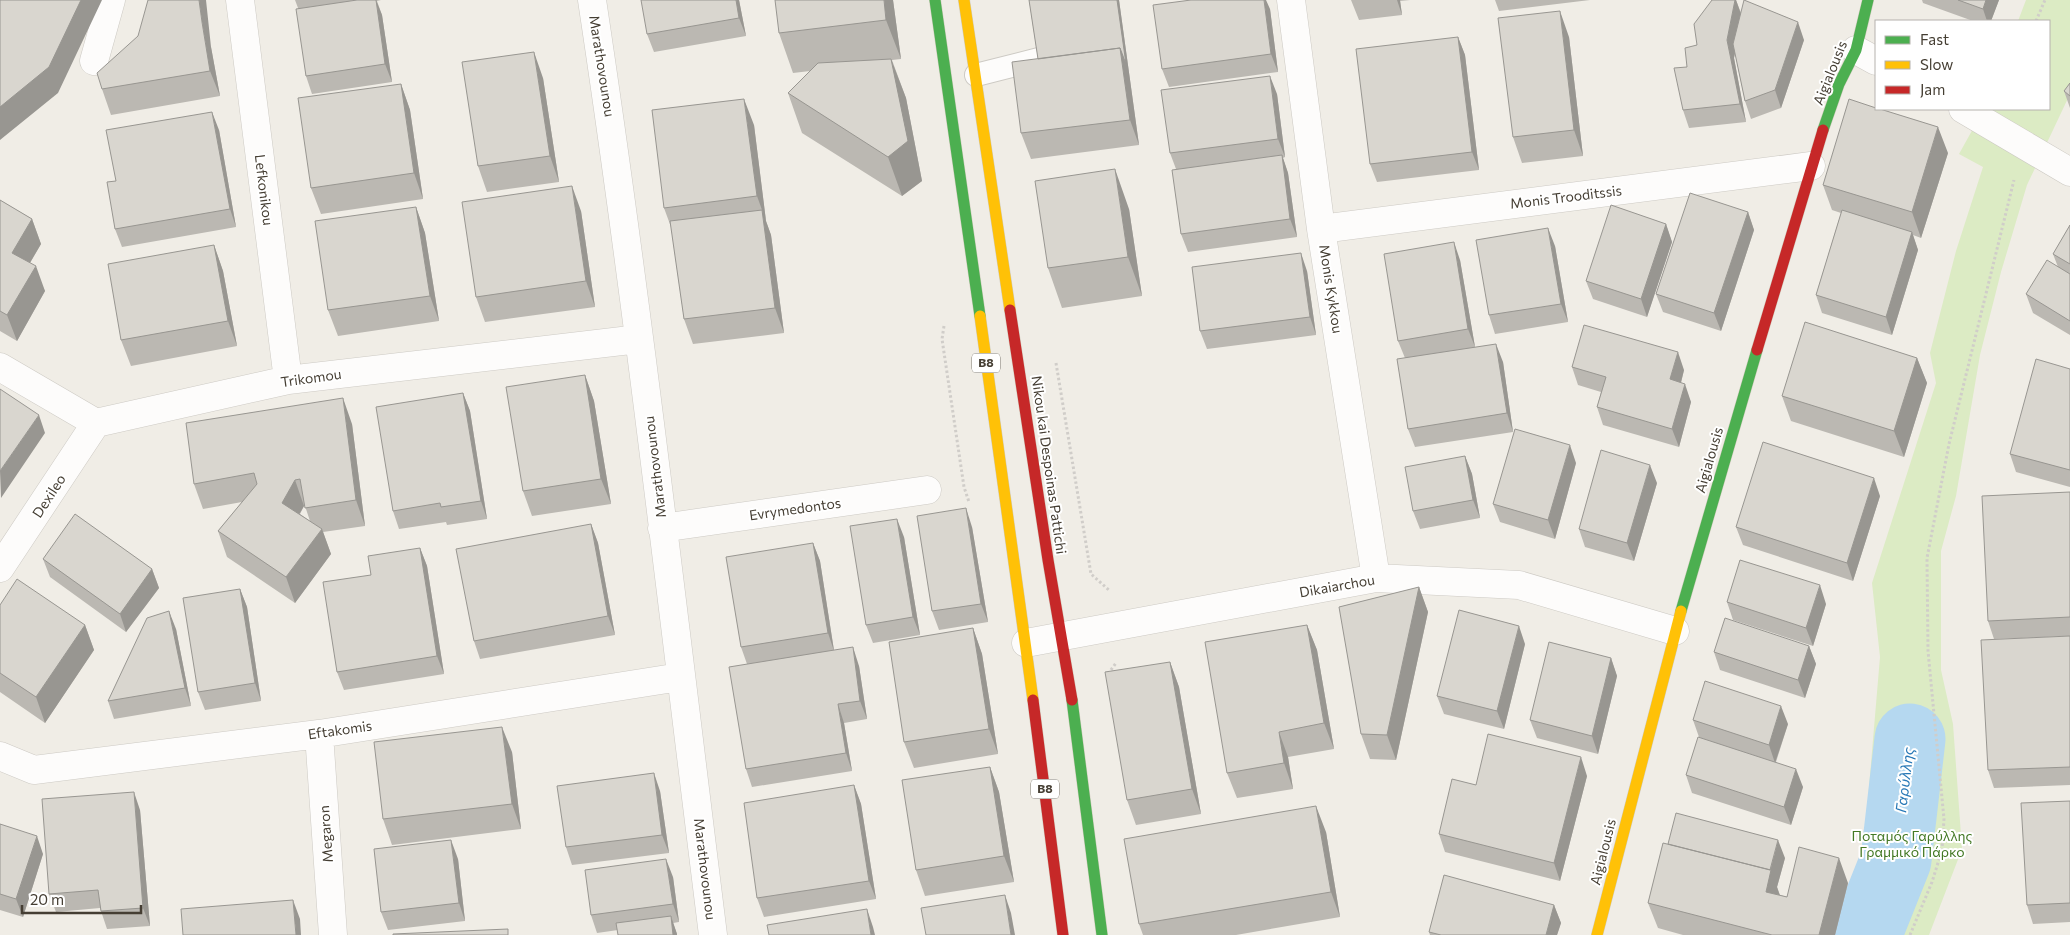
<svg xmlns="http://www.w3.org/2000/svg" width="2070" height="935" font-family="Commissioner,sans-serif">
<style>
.green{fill:#dcebc4}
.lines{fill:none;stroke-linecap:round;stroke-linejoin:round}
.river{stroke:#b5d8f0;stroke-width:71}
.lane-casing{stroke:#cdcac4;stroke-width:24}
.street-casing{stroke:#cdcac4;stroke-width:29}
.fast-casing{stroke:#d1ccbe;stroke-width:12}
.slow-casing{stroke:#d1ccbe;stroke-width:12}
.jam-casing{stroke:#d1ccbe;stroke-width:12}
.path{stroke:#d0cdc9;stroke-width:3;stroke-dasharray:2.5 2.5;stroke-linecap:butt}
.lane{stroke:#fdfcfb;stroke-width:22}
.street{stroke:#fdfcfb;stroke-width:28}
.fast{stroke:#4caf50;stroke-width:11}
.slow{stroke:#ffc107;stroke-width:11}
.jam{stroke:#c62828;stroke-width:11}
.wall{fill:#bbb8b2;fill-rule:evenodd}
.shaded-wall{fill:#989691}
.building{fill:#d9d6cf;stroke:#989691}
.labels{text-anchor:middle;stroke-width:4;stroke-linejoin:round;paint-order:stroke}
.shield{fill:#fff;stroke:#7d7870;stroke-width:1}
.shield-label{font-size:12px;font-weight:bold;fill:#453e33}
.street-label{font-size:14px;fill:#453e33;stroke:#fff}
.park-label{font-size:14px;fill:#437924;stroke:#fff}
.water-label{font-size:15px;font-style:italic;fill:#2878b6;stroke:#fff}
</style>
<rect width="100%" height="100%" fill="#f0ede6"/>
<path class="green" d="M2026 0H2070V94L2027 185 2001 272 1980 355 1956 496 1941 551V670L1953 724 1962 849 1929 935H1843L1863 858 1880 657 1872 583 1936 383 1930 353 1956 251 1983 167 1959 154 1984 109H2049V21H2018Z"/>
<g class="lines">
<path class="river" d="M1866 935 1896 860 1910 739"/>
<g class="lane-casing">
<path id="lane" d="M976 75 1043 58"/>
</g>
<g class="street-casing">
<path id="street" d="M240 0 288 380
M592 0C639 311 674 623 713 935
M1291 0 1321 229 1376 578
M1856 50 1876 61
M94 61 111 0
M1963 109 2070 172
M1321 229 1811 166
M0 367 96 423 288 380 639 339
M662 528 927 490
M0 568 96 423
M1026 643 1376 578 1519 585 1675 631
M319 734 333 935
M0 756 34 770 319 734 680 677"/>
</g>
<g class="fast-casing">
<path id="fast" d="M935 0 980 316
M1823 130 1839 84 1856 50 1868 0
M1681 611 1757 350
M1072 700 1102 935"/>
</g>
<g class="slow-casing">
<path id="slow" d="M964 0 1010 310
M980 316 1033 700
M1597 935 1681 611"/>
</g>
<g class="jam-casing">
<path id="jam" d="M1010 310 1048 560 1072 700
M1757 350 1823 130
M1033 700 1063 935"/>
</g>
<path class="path" d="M2036 21 2045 0
M944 326 942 339 964 487 969 502
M1056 363 1091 574 1110 591
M1108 674 1116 663
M1910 935 1932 882 1942 850 1944 819 1928 651 1927 558 1949 444 2014 180"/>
<use href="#lane" class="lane"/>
<use href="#street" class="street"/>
<use href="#fast" class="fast"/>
<use href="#slow" class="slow"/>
<use href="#jam" class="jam"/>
</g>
<path class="wall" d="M295 0H381L377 1 382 15 392 82 312 94 306 76 298 8Z
M739 0 746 36 654 52 647 34Z
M893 0 901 59 892 60 906 98 922 181 902 196 802 133 788 93 810 71 793 73 779 33Z
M1029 0H1119L1139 145 1031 159 1021 133 1038 59Z
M1351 0H1410L1400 1 1402 15 1359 20Z
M1495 0H1590L1499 11Z
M1712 0H1736L1741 13 1804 40 1781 108 1751 119 1745 101 1735 53 1734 58 1746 122 1689 128 1683 110 1687 67 1697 45Z
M1922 0H1999L1991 21H1973L1923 3Z
M1270 9 1278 72 1169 87 1162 69Z
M138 36 211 47 220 96 111 115 102 89Z
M1458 37 1465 55 1479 170 1377 182 1370 164Z
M1569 37 1583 156 1522 163 1513 137Z
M543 78 559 182 487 192 478 166Z
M2070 83V108L2064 91Z
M401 84 410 110 423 199 321 214 311 188Z
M1277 94 1285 157 1283 158 1288 173 1297 237 1188 252 1181 234 1176 169 1170 153Z
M754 125 766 221 771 235 784 333 693 344 684 319 671 227 664 208Z
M219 130 236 227 122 247 115 229 116 181Z
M1948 153 1921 238 1913 235 1918 250 1892 335 1822 313 1816 295 1841 213 1832 210 1823 185Z
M0 200 32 219 41 244 30 263 45 291 17 341 0 331Z
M416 207 425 233 439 321 338 336 328 310Z
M1129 209 1142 296 1062 308 1048 268Z
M581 211 595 307 485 322 476 297Z
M1748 212 1754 230 1721 331 1663 312 1656 294Z
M1666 224 1672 242 1647 317 1593 299 1586 281Z
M2070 225V335L2033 313 2026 294 2058 267 2053 254Z
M214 245 223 271 237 346 131 366 121 340Z
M1555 246 1568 322 1495 334 1489 315Z
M1460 260 1475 347 1503 362 1513 432 1415 447 1408 429 1405 358 1398 341Z
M1307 271 1316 335 1207 349 1200 331Z
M1917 358 1927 383 1904 457 1791 421 1782 396Z
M1572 367 1684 370 1681 383 1691 402 1679 447 1603 425 1597 407 1601 392 1578 385Z
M2070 369V487L2016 472 2010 454Z
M585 375 594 401 611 504 532 516 523 491Z
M463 393 470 411 487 519 447 525 446 522 399 529 393 511Z
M352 424 365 526 323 532 331 554 295 603 227 557 218 531 242 502 203 509 194 484ZM304 506H305L310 521 300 514Z
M1465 456 1472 474 1480 518 1420 529 1413 511Z
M1576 463 1555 539 1500 522 1493 504Z
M1657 483 1634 561 1585 547 1579 529Z
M2070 492V636L1994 639 1988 621Z
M1880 496 1853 581 1743 545 1736 527Z
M591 524 598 543 615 635 480 659 474 641Z
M972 527 988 622 939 630 932 611Z
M904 537 920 635 873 643 866 625Z
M813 543 820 561 834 650 859 666 867 719 844 723 852 771 752 787 746 769 747 664 741 647Z
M420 548 427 566 444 674 344 690 337 672 371 575Z
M43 559 152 569 159 588 126 632 50 577Z
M1419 587 1428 612 1396 760 1370 759 1361 734Z
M240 589 247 607 261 701 205 710 198 692Z
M1727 602 1826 604 1813 646 1733 620Z
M0 605 85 625 94 650 45 723 0 692Z
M1307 625 1317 650 1334 749 1288 757 1293 789 1237 798 1227 773Z
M973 628 982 654 998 754 914 768 904 742Z
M176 629 191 706 114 719 108 701Z
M2070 636V785L1994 788 1988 770Z
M1525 644 1504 729 1444 714 1437 696Z
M1809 646 1816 664 1805 698 1720 670 1714 652Z
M1611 658 1617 676 1598 754 1537 738 1530 720Z
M1170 662 1179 687 1201 814 1136 825 1127 800Z
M1693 720 1788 724 1776 762 1803 787 1791 825 1692 793 1686 775 1699 737Z
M512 752 521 829 392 845 383 819Z
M990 767 999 792 1014 882 925 896 916 870Z
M1587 776 1560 881 1445 852 1439 834 1476 785Z
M854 785 861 804 876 899 764 917 757 898Z
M660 791 669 853 572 865 566 847Z
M2070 801V922L2033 924 2027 905Z
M140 810 150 926 107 929 100 908 56 912 49 894Z
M0 824 43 854 23 917 0 910Z
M1326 832 1340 917 1236 935H1143L1139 924Z
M1668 844 1785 858 1777 887 1780 895 1787 897 1848 883 1835 935H1683L1658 928 1648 903Z
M458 859 465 921 388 930 381 912Z
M673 877 679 922 673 923 677 934 618 930 597 933 591 915Z
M1554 905 1561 923 1557 935H1430L1429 932Z"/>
<path class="shaded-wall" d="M81 0H102L58 93 0 140V107Z
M199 0H206L211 47 220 96 210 71 202 22Z
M376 0 382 15 392 82 385 64Z
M736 0H739L746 36 739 18Z
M884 0H893L901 59 886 20Z
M1117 0H1119L1139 145 1130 120 1120 48Z
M1264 0H1266L1270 9 1278 72 1271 54Z
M1397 0H1400L1402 15Z
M1735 0H1736L1742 17 1734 58 1746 122 1740 104 1727 40Z
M1986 0H1999L1991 21H1987L1983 9Z
M1560 11 1569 37 1583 156 1574 130Z
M1798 22 1804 40 1781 108 1775 90Z
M1458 37 1465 55 1479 170 1472 152Z
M534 52 543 78 559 182 550 156Z
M891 59 906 98 922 181 902 196 888 157Z
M1270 76 1277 94 1285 157 1278 139Z
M401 84 410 110 423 199 414 173Z
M744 99 754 125 766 221 757 196Z
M212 112 219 130 236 227 230 209Z
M1938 127 1948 153 1921 238 1912 212Z
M1282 155 1288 173 1297 237 1290 219Z
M1115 169 1129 209 1142 296 1128 257Z
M572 186 581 211 595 307 586 281Z
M416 207 425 233 439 321 430 296Z
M762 210 771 235 784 333 775 308Z
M1748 212 1754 230 1721 331 1714 313Z
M32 219 41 244 21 278 12 253Z
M1666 224 1672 242 1647 317 1641 299Z
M1548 228 1555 246 1568 322 1561 304Z
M1912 232 1918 250 1892 335 1886 317Z
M1454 242 1460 260 1475 347 1468 329Z
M214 245 223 271 237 346 228 321Z
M1301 253 1307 271 1316 335 1310 317Z
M36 266 45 291 17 341 7 315Z
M1496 344 1503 362 1513 432 1507 413Z
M1678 352 1684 370 1677 398 1670 379Z
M1917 358 1927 383 1904 457 1894 431Z
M585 375 594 401 611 504 601 479Z
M1685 384 1691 402 1679 447 1672 429Z
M463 393 470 411 487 519 481 501Z
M343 398 352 424 365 526 356 500Z
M39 415 45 433 1 498 0 471Z
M1570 445 1576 463 1555 539 1548 520Z
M1465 456 1472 474 1480 518 1473 500Z
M1650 465 1657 483 1634 561 1627 543Z
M1874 478 1880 496 1853 581 1847 563Z
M295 480 304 506 291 528 282 503Z
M966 508 972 527 988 622 981 604Z
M897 519 904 537 920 635 913 617Z
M591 524 598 543 615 635 608 616Z
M322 529 331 554 295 603 286 577Z
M813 543 820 561 834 651 828 633Z
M420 548 427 566 444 674 437 656Z
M152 569 159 588 126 632 120 614Z
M1820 585 1826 604 1813 646 1806 628Z
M1419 587 1428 612 1396 760 1387 735Z
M240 589 247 607 261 701 255 683Z
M169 611 176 629 191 706 185 688Z
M85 625 94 650 45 723 36 697Z
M1307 625 1317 650 1334 749 1324 723Z
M1519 626 1525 644 1504 729 1497 711Z
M973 628 982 654 998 754 989 729Z
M1809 646 1816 664 1805 698 1798 680Z
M853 647 859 666 867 719 860 701Z
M1611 658 1617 676 1598 754 1592 736Z
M1170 662 1179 687 1201 814 1192 789Z
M838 704 844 723 852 771 846 753Z
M1781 706 1788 724 1775 763 1769 745Z
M502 727 512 752 521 829 512 804Z
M1279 732 1288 757 1293 789 1284 763Z
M1581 757 1587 776 1560 881 1554 863Z
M990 767 999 792 1014 882 1004 856Z
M1796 769 1803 787 1791 825 1784 807Z
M654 773 660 791 669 853 662 835Z
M854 785 861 804 876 899 869 881Z
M134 792 140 810 150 926 143 908Z
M1316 806 1326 832 1340 917 1331 892Z
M37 836 43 854 23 917 16 899Z
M451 840 458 859 465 921 459 903Z
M1778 840 1785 858 1777 887 1780 896 1766 892 1769 876Z
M1839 858 1848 883 1835 935H1819Z
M666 859 673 877 679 922 673 904Z
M1005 895 1011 913 1015 935H1011Z
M293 900 300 919 301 935H296Z
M1554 905 1561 923 1557 935H1546Z
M867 909 873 927 875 935H871Z
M671 916 677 934V935H673Z"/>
<path class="building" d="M0 0H81L49 67 0 107Z
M148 0H199L202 22 210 71 102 89 97 73 138 36Z
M357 0H376L385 64 306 76 296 9Z
M641 0H736L739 18 647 34Z
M775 0H884L886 20 779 33Z
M1029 0H1117L1126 64 1120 48 1038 59Z
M1191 0H1264L1271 54 1162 69 1153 5Z
M1712 0H1735L1727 40 1740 104 1683 110 1674 68 1687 67 1685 48 1697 45 1694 24Z
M1744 0 1798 22 1775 90 1745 101 1733 44Z
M1958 0H1986L1983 9Z
M1560 11 1574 130 1513 137 1498 18Z
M1458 37 1472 152 1370 164 1356 49Z
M1120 48 1130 120 1021 133 1012 62Z
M534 52 550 156 478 166 462 62Z
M891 59 908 141 888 157 788 93 818 63Z
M1270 76 1278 139 1170 153 1161 90Z
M2070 83V96L2064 91Z
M401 84 414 173 311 188 298 98Z
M744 99 757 196 664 208 652 110Z
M1849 99 1876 108V109H1880L1938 127 1912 212 1823 185Z
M212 112 230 209 115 229 107 182 116 181 106 130Z
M1282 155 1290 219 1181 234 1172 170Z
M1115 169 1128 257 1048 268 1035 181Z
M572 186 586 281 476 297 462 202Z
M1690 193 1748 212 1714 313 1656 294Z
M0 200 32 219 12 253 36 266 7 315 0 311Z
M1611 205 1666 224 1641 299 1586 281Z
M416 207 430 296 328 310 315 221Z
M762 210 775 308 684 319 670 221Z
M1842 210 1912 232 1886 317 1816 295Z
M2070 225V264L2053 254Z
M1548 228 1561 304 1489 315 1476 240Z
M1454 242 1468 329 1398 341 1384 254Z
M214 245 228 321 121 340 108 264Z
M1301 253 1310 317 1200 331 1192 267Z
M2047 260 2070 274V321L2026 294Z
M1805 322 1917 358 1894 431 1782 396Z
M1584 325 1678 352 1670 379 1685 384 1672 429 1597 407 1606 377 1572 367Z
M1496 344 1507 413 1408 429 1397 359Z
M2036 359 2070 369V470L2010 454Z
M585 375 601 479 523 491 506 387Z
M0 389 39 415 0 471Z
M463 393 481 501 441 507 440 503 393 511 376 407Z
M343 398 356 500 305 508 300 479 295 480 282 503 322 529 286 577 218 531 257 484 254 473 194 484 186 423Z
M1515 429 1570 445 1548 520 1493 504Z
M1763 442 1874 478 1847 563 1736 527Z
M1601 450 1650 465 1627 543 1579 529Z
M1465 456 1473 500 1413 511 1405 467Z
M2070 492V617L1988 621 1982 496Z
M966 508 981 604 932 611 917 516Z
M75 514 152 569 120 614 43 559Z
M897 519 913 617 866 625 850 526Z
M591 524 608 616 474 641 456 549Z
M813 543 828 633 741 647 726 557Z
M420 548 437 656 337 672 323 582 371 575 368 556Z
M1740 560 1820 585 1806 628 1727 602Z
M17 579 85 625 36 697 0 673V605Z
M1419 587 1387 735 1361 734 1339 607Z
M240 589 255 683 198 692 183 598Z
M1459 610 1519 626 1497 711 1437 696Z
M169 611 185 688 108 701 147 618Z
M1725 618 1809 646 1798 680 1714 652Z
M1307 625 1324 723 1279 732 1284 763 1227 773 1205 642Z
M973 628 989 729 904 742 889 642Z
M2070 636V767L1988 770 1981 640Z
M1549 642 1611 658 1592 736 1530 720Z
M853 647 860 701 838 704 846 753 746 769 729 667Z
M1170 662 1192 789 1127 800 1105 672Z
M1705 681 1781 706 1769 745 1693 720Z
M502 727 512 804 383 819 374 742Z
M1488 734 1581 757 1554 863 1439 834 1452 779 1476 785Z
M1698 737 1796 769 1784 807 1686 775Z
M990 767 1004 856 916 870 902 780Z
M654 773 662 835 566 847 557 786Z
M854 785 869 881 757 898 744 803Z
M134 792 143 908 101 911 98 890 49 894 42 799Z
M2070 801V903L2027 905 2021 803Z
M1316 806 1331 892 1139 924 1124 839Z
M1676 813 1778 840 1770 870 1668 844Z
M0 824 37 836 16 899 0 894Z
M451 840 459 903 381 912 374 849Z
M1663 843 1771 870 1766 892 1787 897 1799 847 1839 858 1819 935H1772L1648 903Z
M666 859 673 904 591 915 585 870Z
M1444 875 1554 905 1546 935H1441L1429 932Z
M1005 895 1011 935H926L921 908Z
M293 900 296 935H183L181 909Z
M867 909 871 935H769L767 925Z
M671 916 673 935H618L616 923Z
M508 929V935H393V934Z"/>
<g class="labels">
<g class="shield">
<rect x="972" y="353.5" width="28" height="19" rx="4"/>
<rect x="1031" y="779.5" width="28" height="19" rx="4"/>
</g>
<g class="shield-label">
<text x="986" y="367">B8</text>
<text x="1045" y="793">B8</text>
</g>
<g class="street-label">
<text transform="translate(602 66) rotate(81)" y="5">Marathovounou</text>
<text transform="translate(1830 73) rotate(-68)" y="5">Aigialousis</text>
<text transform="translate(264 190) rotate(83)" y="5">Lefkonikou</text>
<text transform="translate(1566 197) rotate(-7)" y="5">Monis Trooditssis</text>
<text transform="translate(1331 289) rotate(81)" y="5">Monis Kykkou</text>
<text transform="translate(311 378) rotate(-8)" y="5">Trikomou</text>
<text transform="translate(1709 460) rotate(-74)" y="5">Aigialousis</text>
<text transform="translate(1049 465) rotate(82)" y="5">Nikou kai Despoinas Pattichi</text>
<text transform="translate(655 467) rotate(-97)" y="5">Marathovounou</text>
<text transform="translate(49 496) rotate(-57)" y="5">Dexileo</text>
<text transform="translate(795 509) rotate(-8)" y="5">Evrymedontos</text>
<text transform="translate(1337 586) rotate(-10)" y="5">Dikaiarchou</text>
<text transform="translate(340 730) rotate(-8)" y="5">Eftakomis</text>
<text transform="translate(326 834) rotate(-94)" y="5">Megaron</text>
<text transform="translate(1603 852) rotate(-76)" y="5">Aigialousis</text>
<text transform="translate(705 869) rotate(83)" y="5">Marathovounou</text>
</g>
<g class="park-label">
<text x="1912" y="841">Ποταμός Γαρύλλης<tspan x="1912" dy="16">Γραμμικό Πάρκο</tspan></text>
</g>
<g class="water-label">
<text transform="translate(1905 780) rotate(-83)" y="5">Γαρύλλης</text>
</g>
</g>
<rect x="1875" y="20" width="175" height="90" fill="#ffffff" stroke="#b5b2ad"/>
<rect x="1885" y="36" width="25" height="8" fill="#4caf50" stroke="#b5b2ad"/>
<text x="1920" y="45" font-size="15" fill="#453e33">Fast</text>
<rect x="1885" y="61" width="25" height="8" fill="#ffc107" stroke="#b5b2ad"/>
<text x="1920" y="70" font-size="15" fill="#453e33">Slow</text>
<rect x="1885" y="86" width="25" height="8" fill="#c62828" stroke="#b5b2ad"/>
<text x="1920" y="95" font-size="15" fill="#453e33">Jam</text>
<path d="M22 905v8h119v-8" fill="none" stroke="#453e33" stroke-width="2.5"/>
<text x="30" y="905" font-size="15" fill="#453e33" stroke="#ffffff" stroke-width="4" paint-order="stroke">20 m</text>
</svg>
